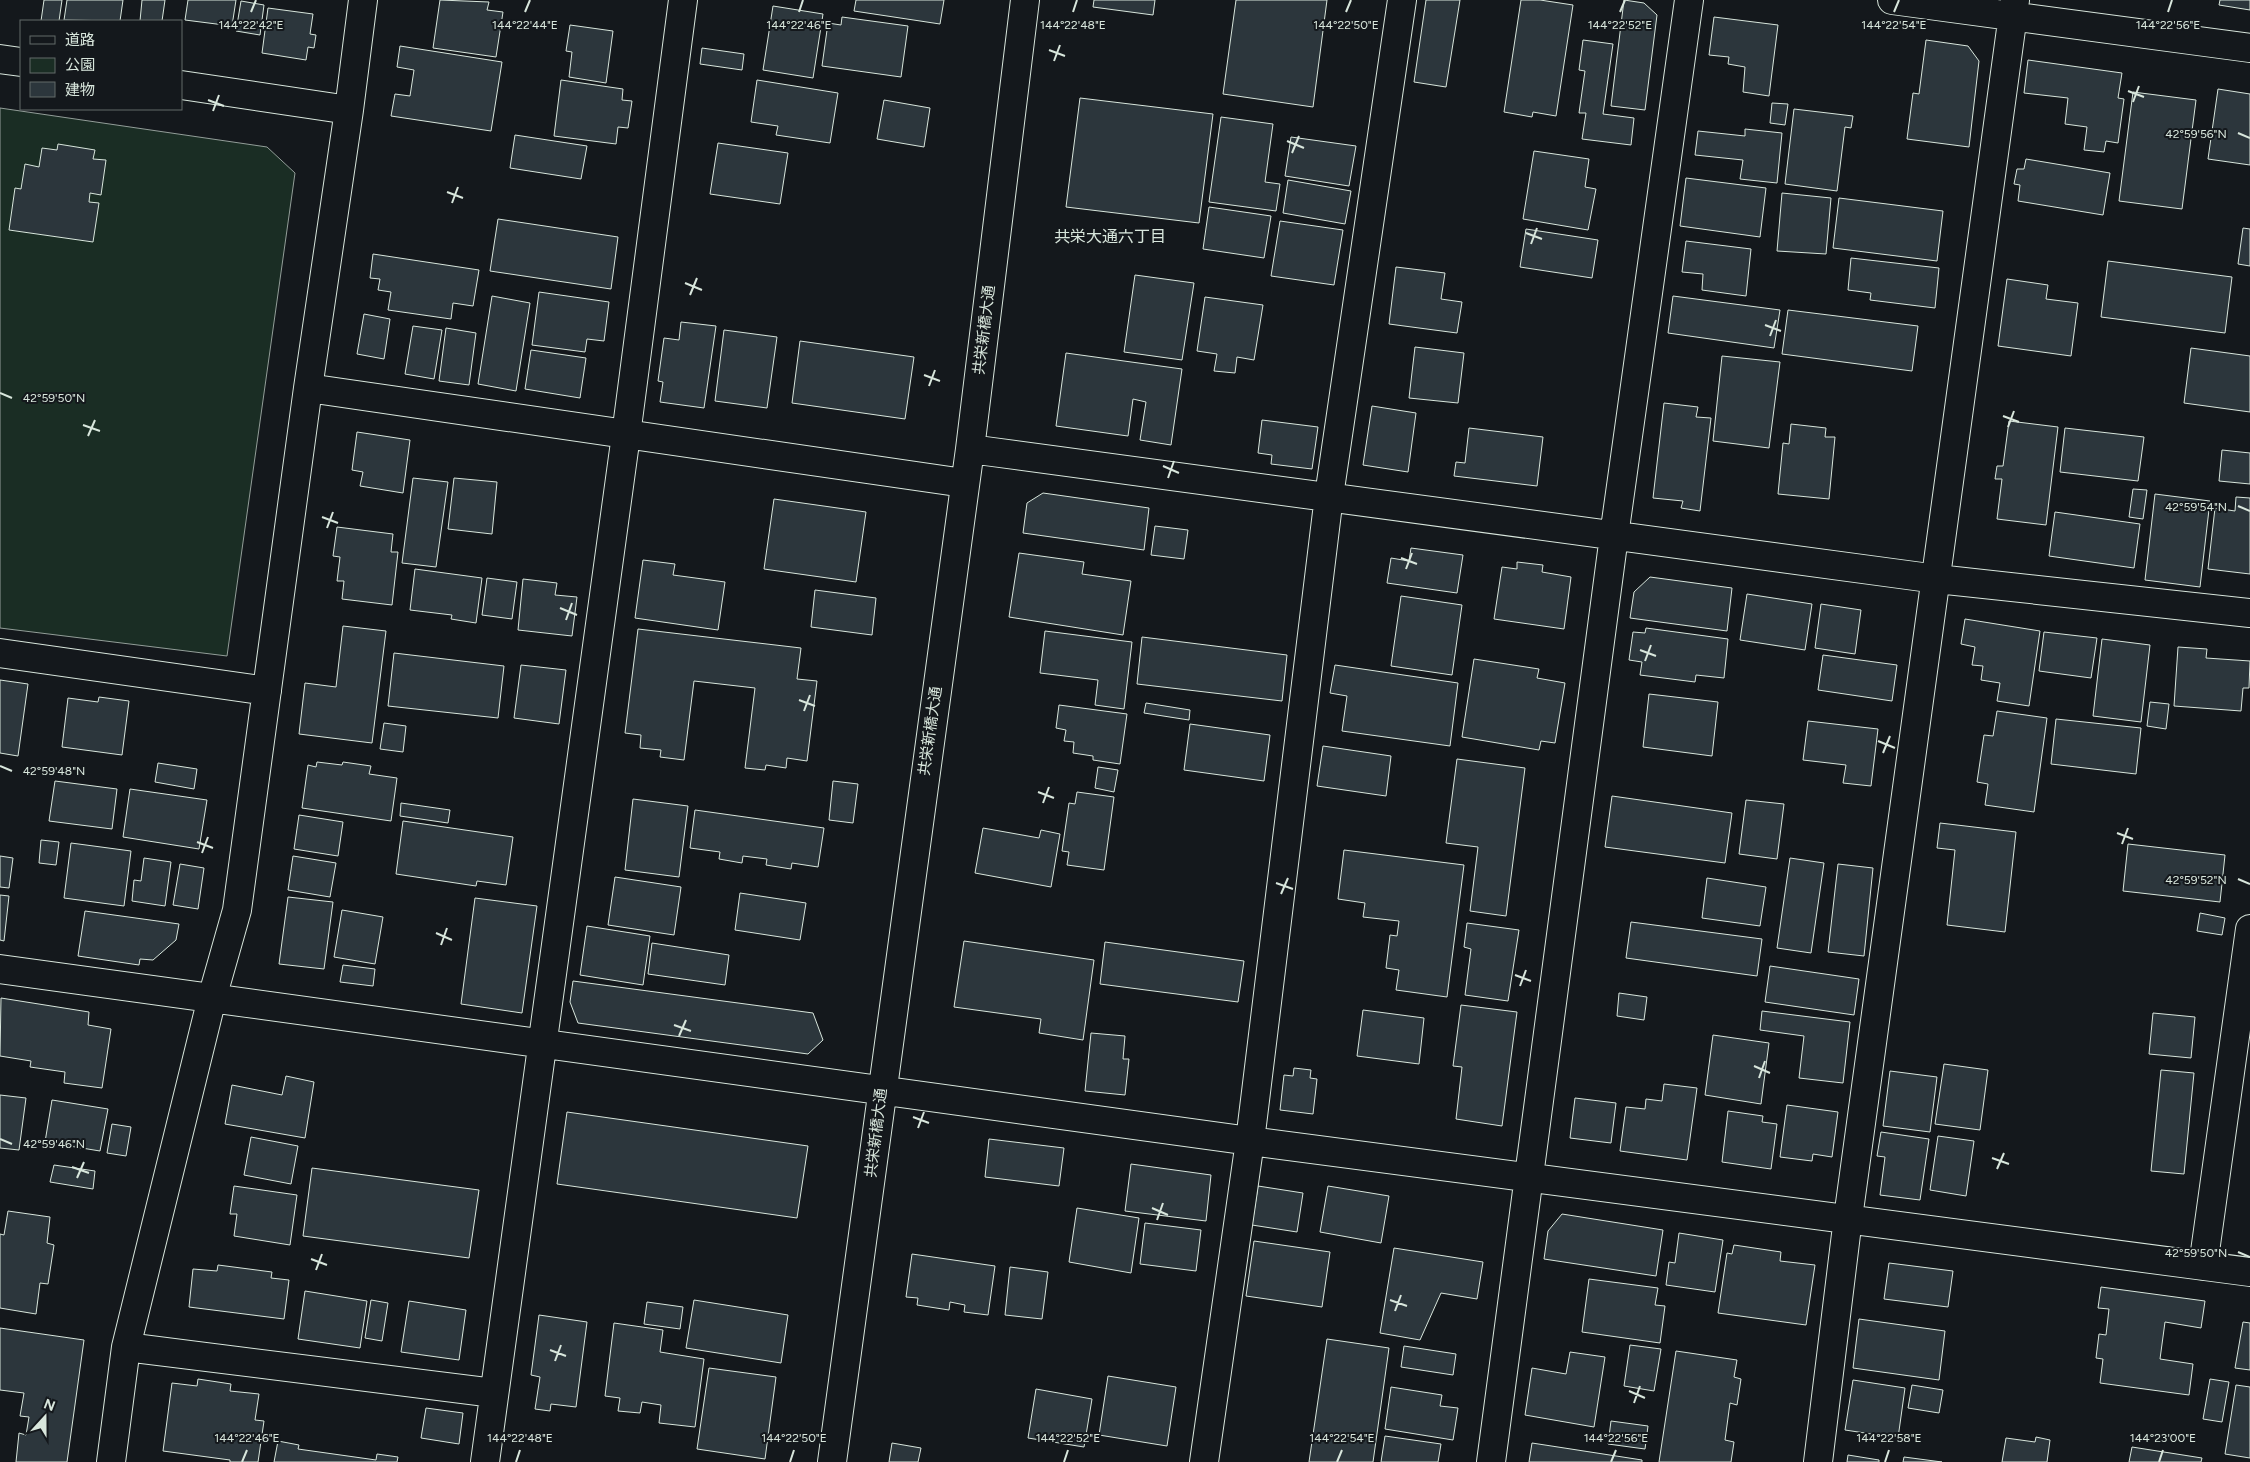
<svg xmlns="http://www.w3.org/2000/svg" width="2250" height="1462" font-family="Figtree,'Noto Sans JP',sans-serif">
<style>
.green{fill:#1a2d24;stroke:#939e99}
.building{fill:#2c363c;stroke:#d8e6dc}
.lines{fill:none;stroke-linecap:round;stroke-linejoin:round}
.minor-casing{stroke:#d8e6dc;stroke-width:30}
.minor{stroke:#14181c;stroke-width:28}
.ticks{fill:none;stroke:#d8e6dc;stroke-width:2}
.labels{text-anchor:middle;stroke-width:4;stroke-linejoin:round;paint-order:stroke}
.street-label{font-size:15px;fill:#d8e6dc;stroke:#14181c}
.neighbourhood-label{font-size:16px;fill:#d8e6dc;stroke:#14181c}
.ticks-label{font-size:12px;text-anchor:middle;fill:#d8e6dc;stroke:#14181c;stroke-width:4;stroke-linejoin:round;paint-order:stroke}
</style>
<rect width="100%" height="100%" fill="#14181c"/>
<path class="green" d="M0 108 267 147 295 173 227 656 0 628Z"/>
<path class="building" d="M44 0H62L59 21H41Z
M67 0H123L120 21 64 20Z
M142 0H165L162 21H140Z
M188 0H236L232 26 185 20Z
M440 0 489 2 487 10 503 12 496 57 433 48Z
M856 0H944L940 24 854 11Z
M1094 0H1155L1153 15 1093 7Z
M1236 0H1327L1313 107 1223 94Z
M1426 0H1460L1446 87 1414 82Z
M1521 0H1540L1573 5 1556 116 1533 112 1532 117 1504 112Z
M1624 0 1644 3 1657 15 1645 110 1611 106Z
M2220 0H2250V10L2219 5Z
M241 1 264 5 260 35 236 31Z
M773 6 823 14 813 78 763 70Z
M268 8 313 14 310 34 316 35 314 48 308 47 306 60 262 53Z
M842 17 908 26 901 77 822 66 828 23 841 25Z
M1714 17 1778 25 1769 96 1743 92 1745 67 1728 64 1729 57 1709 55Z
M570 25 613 31 606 83 569 77 572 52 566 51Z
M1583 40 1613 44 1603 114 1634 118 1631 145 1582 139 1586 113H1579L1585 71 1579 70Z
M1926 40 1968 46 1979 61 1969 147 1907 139 1913 93 1919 94Z
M400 46 502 62 491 131 391 116 395 94 410 96 414 70 397 67Z
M702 48 744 54 742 70 700 64Z
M2028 60 2122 73 2118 98 2124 99 2118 143 2106 141 2104 152 2084 150 2087 127 2065 124 2068 98 2024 93Z
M561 80 623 89 622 100 632 101 628 128 618 127 616 144 554 136Z
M757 80 838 93 830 143 776 135 778 126 751 122Z
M2218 89 2250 94V165L2208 159Z
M2133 92 2196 100 2182 209 2119 201Z
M1080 98 1213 114 1199 223 1066 207Z
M884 100 930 108 924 147 877 139Z
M1772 103 1788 104 1785 125 1770 123Z
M1794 109 1853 116 1851 128 1845 127 1837 191 1785 184Z
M1221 117 1273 124 1265 182 1280 184 1276 211 1209 202Z
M1745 129 1782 133 1777 183 1740 179 1743 160 1695 155 1698 131 1745 136Z
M515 135 587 146 581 179 510 168Z
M1291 137 1356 146 1349 186 1285 176Z
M718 143 788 153 780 204 710 194Z
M58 144 95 150 93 159 106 160 101 195 90 193 89 202 99 203 93 242 9 230 15 188 21 189 25 164 39 167 42 148 57 150Z
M1534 151 1589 159 1585 187 1596 189 1588 230 1523 219Z
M2026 159 2110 173 2103 215 2018 201 2020 185 2014 184 2017 169H2024Z
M1686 178 1766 188 1760 237 1680 226Z
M1288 180 1351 191 1345 224 1283 213Z
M1782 193 1831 198 1826 254 1777 251Z
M1839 198 1943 211 1937 261 1833 248Z
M1209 207 1271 216 1264 258 1203 249Z
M498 219 618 237 611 289 490 271Z
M1280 221 1343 230 1334 285 1271 276Z
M2243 228 2250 229V266L2238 264Z
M1526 229 1598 240 1592 278 1520 267Z
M1686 241 1751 249 1746 296 1702 290 1703 274 1682 272Z
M373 254 479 270 473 306 453 303 451 319 388 310 391 292 378 290 380 279 370 278Z
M1851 258 1939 268 1935 308 1870 300 1871 293 1848 290Z
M2108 261 2232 277 2225 333 2101 317Z
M1396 267 1445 273 1441 299 1462 302 1457 333 1389 324Z
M1135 275 1194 283 1182 360 1124 352Z
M2007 279 2048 285 2046 299 2078 303 2071 356 1998 346Z
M539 292 609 302 604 341 587 339 585 352 532 345Z
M492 296 530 303 516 391 478 384Z
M1673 296 1780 310 1774 348 1668 333Z
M1205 297 1263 305 1254 360 1237 357 1235 373 1214 371 1217 354 1197 351Z
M1788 310 1918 326 1912 371 1782 354Z
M364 314 390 319 384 359 357 354Z
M681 322 716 326 704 408 660 402 663 382 658 381 664 338 679 340Z
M413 326 442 330 434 379 405 374Z
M446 328 476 333 469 385 439 381Z
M724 330 777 337 767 408 715 401Z
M800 341 914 357 905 419 792 403Z
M1415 347 1464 353 1458 403 1409 398Z
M2191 348 2250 356V412L2184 403Z
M531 350 586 358 580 398 525 389Z
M1066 353 1182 369 1171 445 1140 440 1146 402 1133 399 1128 436 1056 426Z
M1722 356 1780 362 1769 448 1713 441Z
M1664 403 1698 407 1696 417 1711 418 1700 511 1681 508 1683 501 1653 498Z
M1372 406 1416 413 1408 472 1363 465Z
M1262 420 1318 427 1312 469 1271 464 1272 455 1258 453Z
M2009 421 2058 427 2046 525 1997 519 2002 479H1995L1997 466H2003Z
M1791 424 1826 428 1825 437H1835L1829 499 1778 494 1783 443 1789 444Z
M1469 428 1543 437 1537 486 1454 476 1456 462 1465 463Z
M2065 428 2144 437 2138 481 2060 472Z
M357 432 410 440 403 493 360 486 363 472 352 470Z
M2222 450 2250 453V484L2219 481Z
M413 478 448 482 436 567 402 563Z
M454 478 497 482 492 534 448 529Z
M2133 489 2147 490 2143 519 2129 517Z
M1043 493 1149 508 1144 550 1023 533 1027 503Z
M2155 494 2210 501 2200 587 2145 580Z
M2236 497 2250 498V574L2208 569 2215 508 2235 511Z
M774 499 866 512 856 582 764 569Z
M2055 512 2140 524 2134 568 2049 556Z
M1155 526 1188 530 1184 559 1151 555Z
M337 527 393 534 391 552H398L392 605 342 599 344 581H337L340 557 333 556Z
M1411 548 1463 555 1457 593 1387 583 1391 558 1409 561Z
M1019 553 1084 562 1082 574 1131 581 1123 635 1009 617Z
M643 560 675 564 673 575 725 582 718 630 635 618Z
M1517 562 1543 565 1542 572 1571 577 1564 629 1494 619 1502 567 1517 569Z
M415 569 482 578 476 623 451 619 452 615 410 610Z
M1650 577 1732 588 1727 631 1630 618 1634 592Z
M487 578 517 582 512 619 482 615Z
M523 579 557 583 555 595 577 597 572 636 518 630Z
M815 590 876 598 872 635 811 627Z
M1747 594 1812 604 1805 650 1740 640Z
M1401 596 1462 605 1452 675 1391 666Z
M1821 604 1861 610 1855 654 1815 648Z
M1965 619 2040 631 2029 706 1997 701 2000 683 1981 680 1983 666 1972 665 1975 647 1961 644Z
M343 626 386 631 372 743 299 734 305 683 336 687Z
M1646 628 1728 639 1724 678 1696 675 1695 682 1640 675 1642 662 1629 660 1633 632 1645 633Z
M638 629 801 648 797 679 817 681 807 761 787 758 786 768 766 765 765 770 745 768 755 688 694 681 684 760 660 757 661 750 640 748 641 735 625 733Z
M1045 631 1132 642 1124 709 1095 705 1098 680 1040 673Z
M2044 632 2097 638 2091 678 2039 671Z
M1142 637 1287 655 1282 701 1137 684Z
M2102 639 2150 645 2141 722 2093 716Z
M2178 647 2207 649 2206 658 2250 661 2249 688H2243L2241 711 2174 706Z
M394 653 504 666 498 718 388 706Z
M1823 655 1897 665 1892 701 1818 690Z
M1474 659 1539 669 1537 678 1565 683 1555 743 1541 741 1539 750 1462 737Z
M521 665 566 670 559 724 514 718Z
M1335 665 1458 683 1450 746 1342 731 1347 696 1330 693Z
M0 680 28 684 18 756 0 753Z
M1649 694 1718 702 1712 756 1643 747Z
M99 697 129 701 122 755 62 747 68 698 98 702Z
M2150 702 2169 704 2166 729 2147 726Z
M1146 703 1190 710 1189 720 1144 713Z
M1059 705 1127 714 1120 764 1093 760V756L1073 753 1074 742 1064 741 1066 730 1056 728Z
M1997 711 2047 718 2034 812 1985 805 1988 784 1977 782 1984 735 1993 736Z
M2056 719 2141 728 2136 774 2051 764Z
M1808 721 1878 729 1871 786 1843 783 1846 765 1803 760Z
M384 723 406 726 403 752 380 749Z
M1190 724 1270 735 1264 781 1184 770Z
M1323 746 1391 756 1386 796 1317 786Z
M1457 759 1525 768 1506 916 1470 911 1478 847 1446 843Z
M317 762 342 765 343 762 371 766 369 774 397 778 391 821 302 808 308 765 316 767Z
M158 763 197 769 194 789 155 782Z
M1098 767 1118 770 1114 792 1095 788Z
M55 781 117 789 112 829 49 821Z
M833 781 858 784 853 823 829 820Z
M130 789 207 800 199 849 123 837Z
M1077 792 1114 797 1104 870 1067 865 1069 852 1062 851 1069 803 1075 804Z
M1612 796 1732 813 1725 863 1605 847Z
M633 799 688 806 679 877 625 870Z
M1746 800 1784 804 1777 859 1739 854Z
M401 803 450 810 448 823 400 816Z
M695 810 824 828 818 867 792 863 791 869 766 865 767 859 743 856 742 863 719 859 720 852 690 848Z
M299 815 343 822 338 856 294 849Z
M403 821 513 837 506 885 477 881 476 886 396 874Z
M1940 823 2016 832 2005 932 1947 925 1955 850 1937 848Z
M983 828 1039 838 1041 830 1060 834 1051 887 975 873Z
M41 840 59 842 56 865 39 863Z
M71 843 131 851 124 906 64 898Z
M2128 844 2225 855 2220 902 2123 891Z
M1344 850 1464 865 1447 997 1396 990 1399 970 1386 968 1390 935 1397 936 1399 921 1363 917 1365 903 1338 899Z
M0 856 13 858 9 888 0 887Z
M293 856 336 863 330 897 288 890Z
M144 858 171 862 165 906 132 901 134 880 141 881Z
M1790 858 1824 863 1811 953 1777 948Z
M180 864 204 868 198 909 173 905Z
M1838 864 1873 868 1864 956 1828 952Z
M615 877 681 887 674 935 608 925Z
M1707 878 1766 887 1760 926 1702 918Z
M740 893 806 903 800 940 735 930Z
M0 895 9 896 4 941 0 940Z
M288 897 333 902 324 969 279 964Z
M475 898 537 906 522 1013 461 1004Z
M342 910 383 917 375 964 334 957Z
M85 911 179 924 176 940 153 960 140 959 139 965 78 956Z
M2200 913 2225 918 2222 935 2197 931Z
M1631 922 1762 939 1757 976 1626 958Z
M1467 923 1519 930 1508 1001 1465 995 1471 949 1464 947Z
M587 926 650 936 643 985 580 975Z
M964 941 1094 960 1083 1040 1039 1033 1041 1019 954 1007Z
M1105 942 1244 961 1238 1002 1100 984Z
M652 943 729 955 725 985 648 974Z
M343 965 375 969 373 986 340 982Z
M1770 966 1859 979 1854 1015 1765 1002Z
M573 981 813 1013 823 1040 808 1054 578 1023 570 1002Z
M1619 993 1647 997 1644 1020 1617 1016Z
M1 998 89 1012 88 1025 111 1029 102 1088 64 1083 65 1072 30 1067 31 1061 0 1056Z
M1461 1005 1517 1012 1502 1126 1456 1119 1462 1067 1453 1066Z
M1363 1010 1424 1018 1419 1064 1357 1056Z
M1762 1011 1850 1022 1843 1083 1799 1078 1804 1036 1760 1030Z
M2153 1013 2195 1017 2191 1058 2149 1054Z
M1091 1033 1125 1036 1123 1059H1129L1125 1095 1085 1091Z
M1713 1035 1769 1043 1761 1104 1705 1095Z
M1944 1064 1988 1070 1980 1130 1935 1124Z
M1294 1068 1311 1070 1310 1078 1317 1079 1313 1114 1280 1110 1284 1075 1293 1076Z
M2161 1070 2194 1073 2184 1174 2151 1171Z
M1890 1071 1937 1077 1930 1132 1883 1126Z
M286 1076 314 1082 305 1138 225 1124 232 1085 282 1095Z
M1664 1084 1697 1088 1687 1160 1620 1151 1626 1107 1645 1109 1646 1099 1662 1101Z
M0 1095 26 1098 19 1150 0 1148Z
M1575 1098 1616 1103 1611 1143 1570 1138Z
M52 1100 108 1109 100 1151 45 1142Z
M1787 1105 1838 1112 1832 1157 1813 1154 1812 1161 1780 1157Z
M1728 1111 1763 1116 1762 1122 1777 1124 1771 1169 1722 1162Z
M567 1112 808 1146 797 1218 557 1184Z
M112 1124 131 1127 126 1156 107 1153Z
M1881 1132 1929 1139 1920 1200 1880 1195 1885 1157 1877 1156Z
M1938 1136 1974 1141 1966 1196 1930 1190Z
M251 1137 298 1146 291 1184 244 1175Z
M989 1139 1064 1148 1059 1186 985 1177Z
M1131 1164 1211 1175 1206 1221 1125 1211Z
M54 1165 95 1171 93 1189 50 1182Z
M312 1168 479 1190 469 1258 303 1236Z
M234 1186 297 1195 290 1245 234 1236 237 1214H230Z
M1258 1186 1303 1193 1297 1232 1252 1225Z
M1328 1186 1389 1196 1381 1243 1320 1232Z
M1077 1208 1139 1218 1131 1273 1069 1262Z
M8 1211 50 1217 47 1243 54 1245 48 1284 40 1283 36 1314 0 1308V1234L4 1235Z
M1562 1214 1663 1230 1656 1276 1544 1259 1548 1231Z
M1145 1223 1201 1230 1196 1271 1140 1264Z
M1679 1233 1723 1240 1715 1292 1666 1285 1669 1262 1675 1263Z
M1254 1241 1330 1252 1322 1307 1246 1296Z
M1734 1245 1781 1252 1780 1261 1815 1265 1806 1325 1718 1313 1727 1253 1732 1254Z
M1394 1248 1483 1262 1477 1299 1441 1293 1420 1340 1380 1333Z
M912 1254 995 1266 988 1315 964 1312 965 1305 950 1302 949 1310 917 1305 918 1298 906 1297Z
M1889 1263 1953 1271 1948 1307 1884 1299Z
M218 1265 272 1272 271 1278 289 1280 284 1319 189 1307 193 1269 217 1271Z
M1010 1267 1048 1272 1042 1319 1005 1315Z
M1589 1279 1658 1288 1655 1305 1665 1306 1660 1343 1582 1332Z
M2101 1287 2205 1301 2201 1328 2165 1322 2160 1359 2193 1364 2189 1395 2100 1383 2103 1359 2096 1358 2099 1334 2106 1335 2109 1309 2098 1308Z
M305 1291 367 1301 360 1348 298 1339Z
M371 1300 388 1303 382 1341 365 1338Z
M694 1300 788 1315 781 1363 686 1348Z
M409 1301 466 1310 459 1360 401 1352Z
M647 1302 683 1307 680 1329 644 1324Z
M539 1315 587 1322 576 1407 551 1404 550 1411 535 1409 540 1377 531 1375Z
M1859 1319 1945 1331 1939 1380 1853 1368Z
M2243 1322 2250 1323V1370L2235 1368Z
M614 1323 663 1330 660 1352 704 1359 695 1427 659 1423 661 1405 642 1402 640 1413 618 1411 620 1398 605 1396Z
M0 1328 84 1340 67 1462H16L19 1433 26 1435 29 1417 20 1416 24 1393 0 1390Z
M1327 1339 1389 1348 1373 1462H1309Z
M1630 1345 1661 1349 1654 1391 1624 1386Z
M1404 1346 1456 1354 1453 1375 1401 1367Z
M1676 1351 1737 1360 1734 1377 1741 1379 1737 1405 1730 1403 1725 1440 1734 1442 1731 1462H1659Z
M1570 1352 1605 1357 1594 1427 1525 1415 1532 1368 1566 1374Z
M709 1368 776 1377 765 1459 697 1449Z
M1108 1376 1176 1387 1167 1446 1099 1435Z
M198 1379 231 1384 230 1391 259 1394 255 1420 264 1421 258 1462H230V1460L163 1451 172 1383 197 1386Z
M2210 1379 2229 1382 2222 1422 2203 1419Z
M1853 1380 1905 1388 1898 1438 1845 1430Z
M1912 1385 1943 1390 1939 1413 1908 1408Z
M2236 1385 2250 1387V1458L2225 1454Z
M1391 1387 1442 1395 1440 1406 1458 1408 1453 1440 1385 1429Z
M1036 1389 1092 1399 1084 1447 1028 1438Z
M426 1408 463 1413 459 1444 421 1438Z
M1611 1421 1648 1426 1645 1449 1608 1444Z
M1385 1436 1441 1444 1438 1462H1381Z
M2036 1437 2050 1440 2047 1462H2002L2006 1438 2035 1442Z
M278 1441 299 1445 298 1449 376 1460 377 1454 398 1457 397 1462H274Z
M892 1443 921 1448 918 1462H889Z
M1532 1443 1642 1460V1462H1529Z
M2132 1447 2202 1458 2201 1462H2129Z
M1848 1455 1879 1460V1462H1847Z
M1904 1457 1942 1462H1903Z"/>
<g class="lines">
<g class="minor-casing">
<path id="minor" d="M1892 0 2250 48
M0 59 21 62
M181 85 349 110
M308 388 964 483
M970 449 1937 579 2250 613
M0 653 267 691
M0 969 1250 1141 2250 1272
M2203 1266 2250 929
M126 1347 494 1393
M111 1462 126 1347 212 998 237 910 308 388 349 110 363 0
M485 1462 626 435 683 0
M832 1462 970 449 1025 0
M1204 1462 1250 1141 1329 496 1402 0
M1491 1462 1614 536 1689 0
M1818 1462 1848 1218 2015 0"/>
</g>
<use href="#minor" class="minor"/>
</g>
<path class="ticks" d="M251 12 256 0M525 12 530 0M799 12 803 0M1073 12 1077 0M1346 12 1351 0M1620 12 1625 0M1894 12 1899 0M2168 12 2172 0M1049 50 1065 56M1054 61 1060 45M2128 91 2144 97M208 100 224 106M2133 102 2139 86M213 111 219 95M2238 133 2250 138M1287 141 1304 148M1292 153 1299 136M447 192 463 198M452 203 458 187M1526 233 1542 239M1531 244 1537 228M685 283 702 290M690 295 697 278M1765 325 1781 331M1770 336 1776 320M924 375 940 381M929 386 935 370M0 393 12 398M2003 416 2019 422M83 425 100 431M2008 427 2014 411M88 436 95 420M1163 466 1179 473M1168 478 1174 461M2238 506 2250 511M322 517 338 523M327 528 333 512M1401 558 1417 564M1406 569 1412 553M560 608 577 615M566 620 572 603M1640 650 1656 656M1645 661 1651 645M799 700 815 706M804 711 810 695M1878 741 1895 748M1883 753 1890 736M0 766 12 771M1038 792 1054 798M1043 803 1049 787M2117 833 2133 839M197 842 213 848M2122 844 2128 828M202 853 208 837M2238 879 2250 884M1276 883 1293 889M1281 894 1288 878M436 933 452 940M441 945 447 928M1515 975 1531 981M1520 986 1526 970M674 1025 691 1031M679 1036 686 1020M1754 1066 1770 1073M1759 1078 1765 1061M913 1117 929 1123M918 1128 924 1112M0 1139 12 1144M1992 1158 2009 1164M72 1167 89 1173M1997 1169 2004 1153M77 1178 84 1162M1152 1208 1168 1215M1157 1220 1163 1203M2238 1252 2250 1257M311 1259 327 1265M316 1270 322 1254M1390 1300 1407 1306M1395 1311 1401 1295M550 1350 566 1356M555 1361 561 1345M1629 1391 1645 1398M1634 1403 1640 1386M242 1462 247 1450M516 1462 520 1450M790 1462 794 1450M1064 1462 1068 1450M1337 1462 1342 1450M1611 1462 1616 1450M1885 1462 1889 1450M2159 1462 2163 1450"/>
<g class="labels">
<g class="street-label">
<text transform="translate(984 330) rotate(-83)" y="5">共栄新橋大通</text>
<text transform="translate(930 731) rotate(-82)" y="5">共栄新橋大通</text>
<text transform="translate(876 1133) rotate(-83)" y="5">共栄新橋大通</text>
</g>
<g class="neighbourhood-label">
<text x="1110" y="242">共栄大通六丁目</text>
</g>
</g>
<g class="ticks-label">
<text x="1346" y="29">144°22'50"E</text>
<text x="1620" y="29">144°22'52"E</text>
<text x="251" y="29">144°22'42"E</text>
<text x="525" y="29">144°22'44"E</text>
<text x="799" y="29">144°22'46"E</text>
<text x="1073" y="29">144°22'48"E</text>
<text x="1894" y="29">144°22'54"E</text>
<text x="2168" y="29">144°22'56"E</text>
<text x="2196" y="138">42°59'56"N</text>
<text x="54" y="402">42°59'50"N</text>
<text x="2196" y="511">42°59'54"N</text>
<text x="54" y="775">42°59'48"N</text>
<text x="2196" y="884">42°59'52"N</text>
<text x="54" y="1148">42°59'46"N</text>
<text x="2196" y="1257">42°59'50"N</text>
<text x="247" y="1442">144°22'46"E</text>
<text x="520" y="1442">144°22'48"E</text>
<text x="794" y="1442">144°22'50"E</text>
<text x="1068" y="1442">144°22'52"E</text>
<text x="1342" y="1442">144°22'54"E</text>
<text x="1616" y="1442">144°22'56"E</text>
<text x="1889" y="1442">144°22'58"E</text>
<text x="2163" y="1442">144°23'00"E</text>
</g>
<rect x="20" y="20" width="162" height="90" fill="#14181c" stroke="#626a69"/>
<rect x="30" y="36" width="25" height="8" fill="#14181c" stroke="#626a69"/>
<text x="65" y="45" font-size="15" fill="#d8e6dc">道路</text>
<rect x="30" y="58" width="25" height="15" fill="#1a2d24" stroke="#626a69"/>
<text x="65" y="70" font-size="15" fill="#d8e6dc">公園</text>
<rect x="30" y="82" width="25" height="15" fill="#2c363c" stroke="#626a69"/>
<text x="65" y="95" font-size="15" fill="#d8e6dc">建物</text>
<g transform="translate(45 1417) rotate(21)" stroke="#14181c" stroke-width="4" paint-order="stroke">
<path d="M0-4L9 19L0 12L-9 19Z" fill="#d8e6dc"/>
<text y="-8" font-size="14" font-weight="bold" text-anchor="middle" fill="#d8e6dc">N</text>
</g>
</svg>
